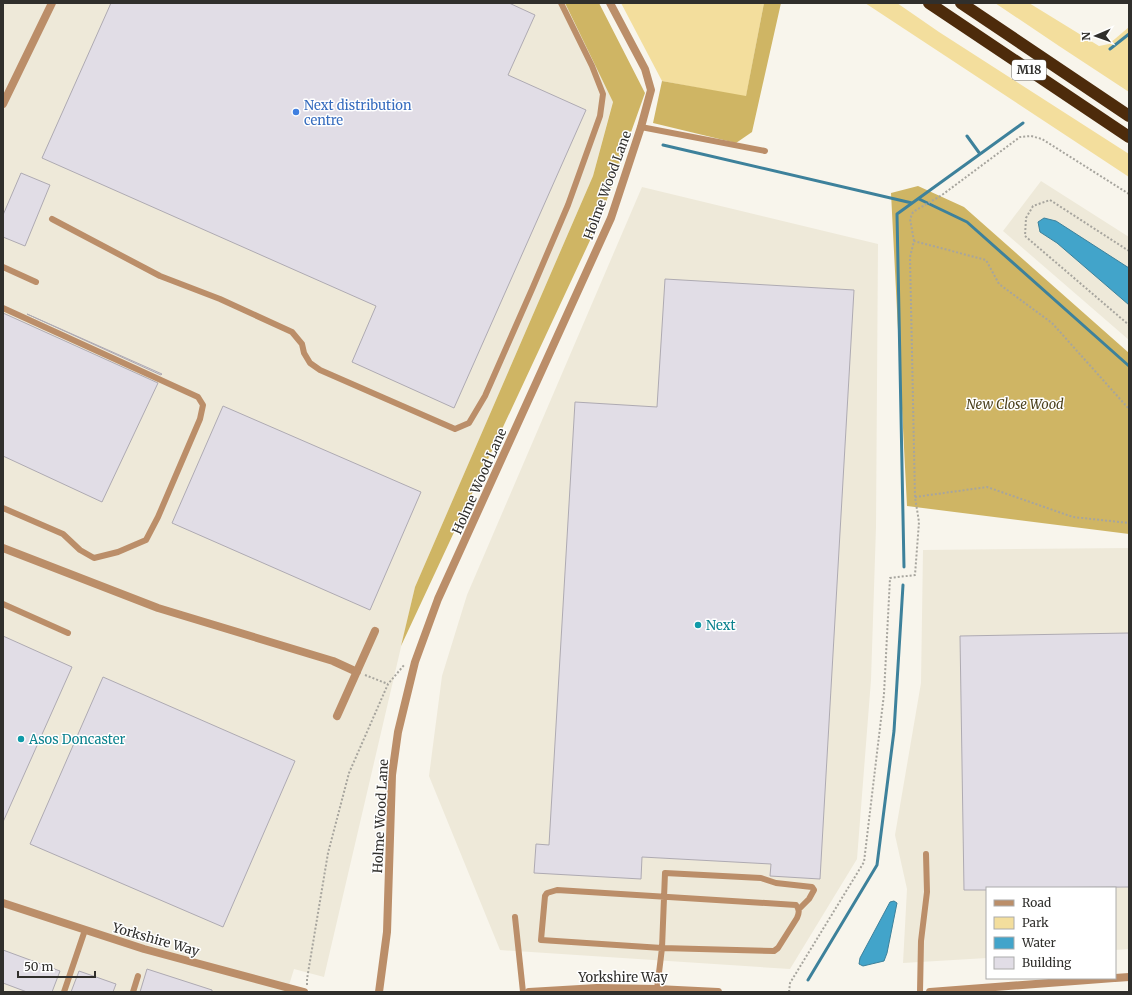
<svg xmlns="http://www.w3.org/2000/svg" width="1132" height="995" font-family="Merriweather,serif">
<style>
.built{fill:#eee9d9}
.green{fill:#f3de9d}
.forest{fill:#cfb564}
.water{fill:#42a4ca;stroke:#3d819b}
.lines{fill:none;stroke-linecap:round;stroke-linejoin:round}
.stream{stroke:#3d819b;stroke-width:3}
.building{fill:#e1dde6;stroke:#aeaab2}
.path{stroke:#a7a59e;stroke-width:2;stroke-dasharray:2 2;stroke-linecap:butt}
.service{stroke:#bb8e69;stroke-width:6}
.minor{stroke:#bb8e69;stroke-width:8}
.motorway{stroke:#4d2b0b;stroke-width:12}
.shop-dot{fill:#3f7fe0;stroke:#fff;stroke-width:1.5}
.culture-dot{fill:#0f9aa8;stroke:#fff;stroke-width:1.5}
.labels{text-anchor:middle;stroke-width:3;stroke-linejoin:round;paint-order:stroke}
.shield{fill:#fff;stroke:#6e6d6b;stroke-width:1}
.shield-label{font-size:12px;font-weight:bold;fill:#302f2c}
.shop-label{font-size:13px;fill:#366cbe;stroke:#fff;text-anchor:start}
.street-label{font-size:13px;fill:#302f2c;stroke:#fff}
.park-label{font-size:13px;font-style:italic;fill:#4c411d;stroke:#fff}
.culture-label{font-size:13px;fill:#0d838f;stroke:#fff;text-anchor:start}
</style>
<rect width="100%" height="100%" fill="#f8f5ec"/>
<path class="built" d="M3 3H565L613 101 593 176 415 587 324 977 294 969 287 992H3Z
M1041 181 1129 237V340L1003 231Z
M642 187 878 244 876 527 871 680 857 859 790 969 500 950 429 776 442 676 467 595Z
M1129 548V949L1115 950V888H987V958L903 963 907 889 895 835 921 683 923 550Z"/>
<path class="green" d="M621 3H764L746 97 662 81Z
M865 3H897L939 32 1129 154V177Z
M995 3H1029L1099 46 1109 44 1129 27V92L1059 46Z"/>
<path class="forest" d="M565 3H599L645 93 600 219 401 646 415 587 593 176 613 102Z
M764 3H781L752 132 736 143 653 123 662 81 746 96Z
M918 186 964 207 1129 353V534L907 506 891 193Z"/>
<path class="water" d="M1044 218 1056 221 1129 268V305L1057 243 1040 232 1038 222Z
M894 901 897 903 887 953 884 961 863 966 859 964 860 958 890 902Z"/>
<g class="lines">
<path class="stream" d="M1110 49 1129 34
M967 136 980 154
M663 145 912 203
M919 199 967 222 1129 366
M904 567 897 214 1023 123
M808 980 877 865 894 731 903 585"/>
</g>
<path class="building" d="M111 3H509L535 15 508 75 586 110 454 408 352 362 376 306 42 158Z
M21 173 50 185 25 246 3 237V215Z
M665 279 854 290 820 879 770 876 771 864 642 857 641 879 534 873 536 844 549 845 575 402 657 407Z
M3 313 158 383 102 502 3 456Z
M27 314 162 374 161 375Z
M223 406 421 492 370 610 172 523Z
M1129 633V887L987 888V890H964L960 636Z
M3 636 72 667 3 822Z
M103 677 295 761 223 927 30 844Z
M3 950 60 971 52 992H27L3 983Z
M147 969 212 990V992H140Z
M79 971 116 984 113 992H71Z"/>
<g class="lines">
<path class="path" d="M914 241 910 219 913 212 942 195 1020 137 1031 136 1042 139 1129 194
M1129 251 1050 200 1033 206 1026 218 1025 236 1129 325
M915 497 987 487 1073 517 1129 523
M365 675 388 684
M307 985V979L328 853 349 773 388 684 405 664
M789 992 790 983 864 862 884 694 890 578 915 575 919 522 915 497 910 257 914 241 986 260 999 284 1052 323 1129 409"/>
<path class="service" d="M641 127 765 151
M52 219 160 276 220 299 292 332 302 344 304 353 310 363 320 370 455 429 469 423 485 396 533 287 568 205 600 116 603 94 592 66 561 3
M3 267 36 282
M3 308 198 397 203 405 200 419 158 517 146 540 118 552 94 558 80 550 63 534 3 508
M3 604 68 633
M557 890 796 905C800 910 799 913 797 918L778 948 774 951 662 948 541 940 545 896 547 893Z
M515 917 523 992
M657 989 662 948 665 873 761 878 776 883 812 887 814 890 809 899 799 909
M64 992 85 930
M133 992 138 976
M920 992 921 941 927 892 926 854"/>
<path class="minor" d="M3 104 52 3
M3 548 158 608 333 661 357 672
M337 716 375 631
M3 903 144 949 304 992
M1115 978 1129 977
M379 992 387 932 392 775 398 732 415 662 438 599 611 218 641 127 651 90 645 69 610 3
M529 992 597 988 657 989 718 992
M930 992 1114 978"/>
<path class="motorway" d="M929 3 1129 137
M961 3 1129 116"/>
</g>
<circle class="shop-dot" cx="296" cy="112" r="4"/>
<g class="culture-dot">
<circle cx="698" cy="625" r="4"/>
<circle cx="21" cy="739" r="4"/>
</g>
<g class="labels">
<rect class="shield" x="1012" y="60" width="34" height="20" rx="3"/>
<g class="shield-label">
<text x="1029" y="74">M18</text>
</g>
<g class="shop-label">
<text x="304" y="110">Next distribution<tspan x="304" dy="15">centre</tspan></text>
</g>
<g class="street-label">
<text transform="translate(607 185) rotate(-70)" y="5">Holme Wood Lane</text>
<text transform="translate(479 481) rotate(-66)" y="5">Holme Wood Lane</text>
<text transform="translate(380 816) rotate(-87)" y="5">Holme Wood Lane</text>
<text transform="translate(156 939) rotate(16)" y="5">Yorkshire Way</text>
<text x="623" y="982">Yorkshire Way</text>
</g>
<g class="park-label">
<text x="1015" y="409">New Close Wood</text>
</g>
<g class="culture-label">
<text x="706" y="630">Next</text>
<text x="29" y="744">Asos Doncaster</text>
</g>
</g>
<rect width="1132" height="995" fill="none" stroke="#302f2c" stroke-width="8"/>
<rect x="986" y="887" width="130" height="92" fill="#ffffff" stroke="#acacab"/>
<rect x="994" y="900" width="20" height="6" fill="#bb8e69" stroke="#acacab"/>
<text x="1022" y="907" font-size="12" fill="#302f2c">Road</text>
<rect x="994" y="917" width="20" height="12" fill="#f3de9d" stroke="#acacab"/>
<text x="1022" y="927" font-size="12" fill="#302f2c">Park</text>
<rect x="994" y="937" width="20" height="12" fill="#42a4ca" stroke="#acacab"/>
<text x="1022" y="947" font-size="12" fill="#302f2c">Water</text>
<rect x="994" y="957" width="20" height="12" fill="#e1dde6" stroke="#acacab"/>
<text x="1022" y="967" font-size="12" fill="#302f2c">Building</text>
<g transform="translate(1096 36) rotate(268)" stroke="#ffffff" stroke-width="3" paint-order="stroke">
<path d="M0-3L7 15L0 10L-7 15Z" fill="#302f2c"/>
<text y="-6" font-size="11" font-weight="bold" text-anchor="middle" fill="#302f2c">N</text>
</g>
<path d="M18 971v6h77v-6" fill="none" stroke="#302f2c" stroke-width="2"/>
<text x="24" y="971" font-size="12" fill="#302f2c" stroke="#ffffff" stroke-width="3" paint-order="stroke">50 m</text>
</svg>
